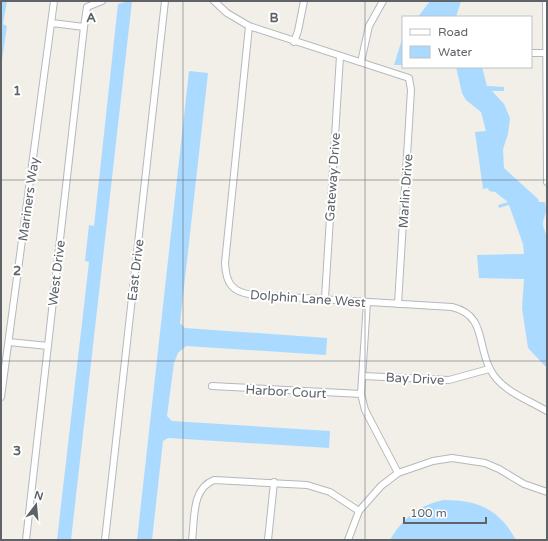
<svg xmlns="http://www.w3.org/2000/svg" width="548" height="541" font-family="'Varela Round',sans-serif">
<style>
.water{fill:#aadaff}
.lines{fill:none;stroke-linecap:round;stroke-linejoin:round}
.street-casing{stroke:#b5b8bc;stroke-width:8}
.street{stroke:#fff;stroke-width:6}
.grid{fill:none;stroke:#5f6368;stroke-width:1;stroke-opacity:0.55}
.labels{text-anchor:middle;stroke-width:4;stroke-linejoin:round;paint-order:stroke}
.street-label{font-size:13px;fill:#5f6368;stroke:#fff}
.grid-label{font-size:13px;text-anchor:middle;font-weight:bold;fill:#5f6368;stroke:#fff;stroke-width:4;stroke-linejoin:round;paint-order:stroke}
</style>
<rect width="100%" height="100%" fill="#f1efe8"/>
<path class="water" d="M1 1H7L3 24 7 26 1 67Z
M129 1H132L71 540H57L89 262 85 261 89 225 94 226 118 4Z
M430 1H461L456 17H418Z
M403 36V65H394Z
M456 67H482L487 86 504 87V91H492L504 104 510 118 508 134 503 149 504 168 538 199 539 202H545C548 215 544 213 543 224 543 228 546 233 547 237V368L528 348 522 308 524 279 479 278 477 255 524 254 523 244 509 205 499 208 498 205 508 202 495 192 489 191 488 188 483 189 475 132 486 131 481 112 466 100 462 93Z
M189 71 208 73 180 323 185 328 327 338 326 355 186 346 178 353 174 363 167 416 172 421 330 431 329 448 168 438 163 441 152 540H137Z
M444 500C478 500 499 509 516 540H390C401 520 420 504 444 500Z"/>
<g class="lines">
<g class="street-casing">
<path id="street" d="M214 1 227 13 249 26 409 78 411 90 398 304
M546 1 547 182
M52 23 84 27
M249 26 225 263C226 284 232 292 253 295L452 307C486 315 477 345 490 369 501 391 527 399 547 411
M294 42 298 31 304 1
M531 53H547
M361 62 369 26 383 1
M325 298 340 56
M367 302 361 394 365 410 398 473
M9 342 48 346
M363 376 449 380 489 369
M212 386 361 394
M1 397 54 1
M26 540 84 27 87 7 102 1
M105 540 165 1
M192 540C195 519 191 489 214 480L307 485 330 492 359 511
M268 540 274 482
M348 540 359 511 381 486 398 473 433 461 452 458 485 463 499 469 524 484 547 492"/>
</g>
<use href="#street" class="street"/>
</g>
<path class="grid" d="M183 1V540M365 1V540M1 180H547M1 361H547"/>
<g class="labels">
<g class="street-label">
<text transform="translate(332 177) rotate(-86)" y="5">Gateway Drive</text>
<text transform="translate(405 191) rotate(-86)" y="5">Marlin Drive</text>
<text transform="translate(28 199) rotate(-82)" y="5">Mariners Way</text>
<text transform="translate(135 270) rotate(-83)" y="5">East Drive</text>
<text transform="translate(56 273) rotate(-83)" y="5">West Drive</text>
<text transform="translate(308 298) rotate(4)" y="5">Dolphin Lane West</text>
<text transform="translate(415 378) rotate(3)" y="5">Bay Drive</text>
<text transform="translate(286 391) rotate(3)" y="5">Harbor Court</text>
</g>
</g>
<g class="grid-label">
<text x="91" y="22">A</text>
<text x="274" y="22">B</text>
<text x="17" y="95">1</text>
<text x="17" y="275">2</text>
<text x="17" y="455">3</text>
</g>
<rect width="548" height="541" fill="none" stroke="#5f6368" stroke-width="4"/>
<rect x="402" y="16" width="130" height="52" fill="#ffffff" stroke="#bfc1c3"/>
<rect x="410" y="29" width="20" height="6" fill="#ffffff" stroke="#bfc1c3"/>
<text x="438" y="36" font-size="12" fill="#5f6368">Road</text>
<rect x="410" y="46" width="20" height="12" fill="#aadaff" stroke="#bfc1c3"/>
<text x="438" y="56" font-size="12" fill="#5f6368">Water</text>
<g transform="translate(36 505) rotate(16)" stroke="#ffffff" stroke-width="3" paint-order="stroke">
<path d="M0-3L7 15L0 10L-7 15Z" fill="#5f6368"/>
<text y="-6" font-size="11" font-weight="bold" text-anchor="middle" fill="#5f6368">N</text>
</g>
<path d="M404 517v6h82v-6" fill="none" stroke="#5f6368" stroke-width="2"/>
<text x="410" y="517" font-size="12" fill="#5f6368" stroke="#ffffff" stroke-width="3" paint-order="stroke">100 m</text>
</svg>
